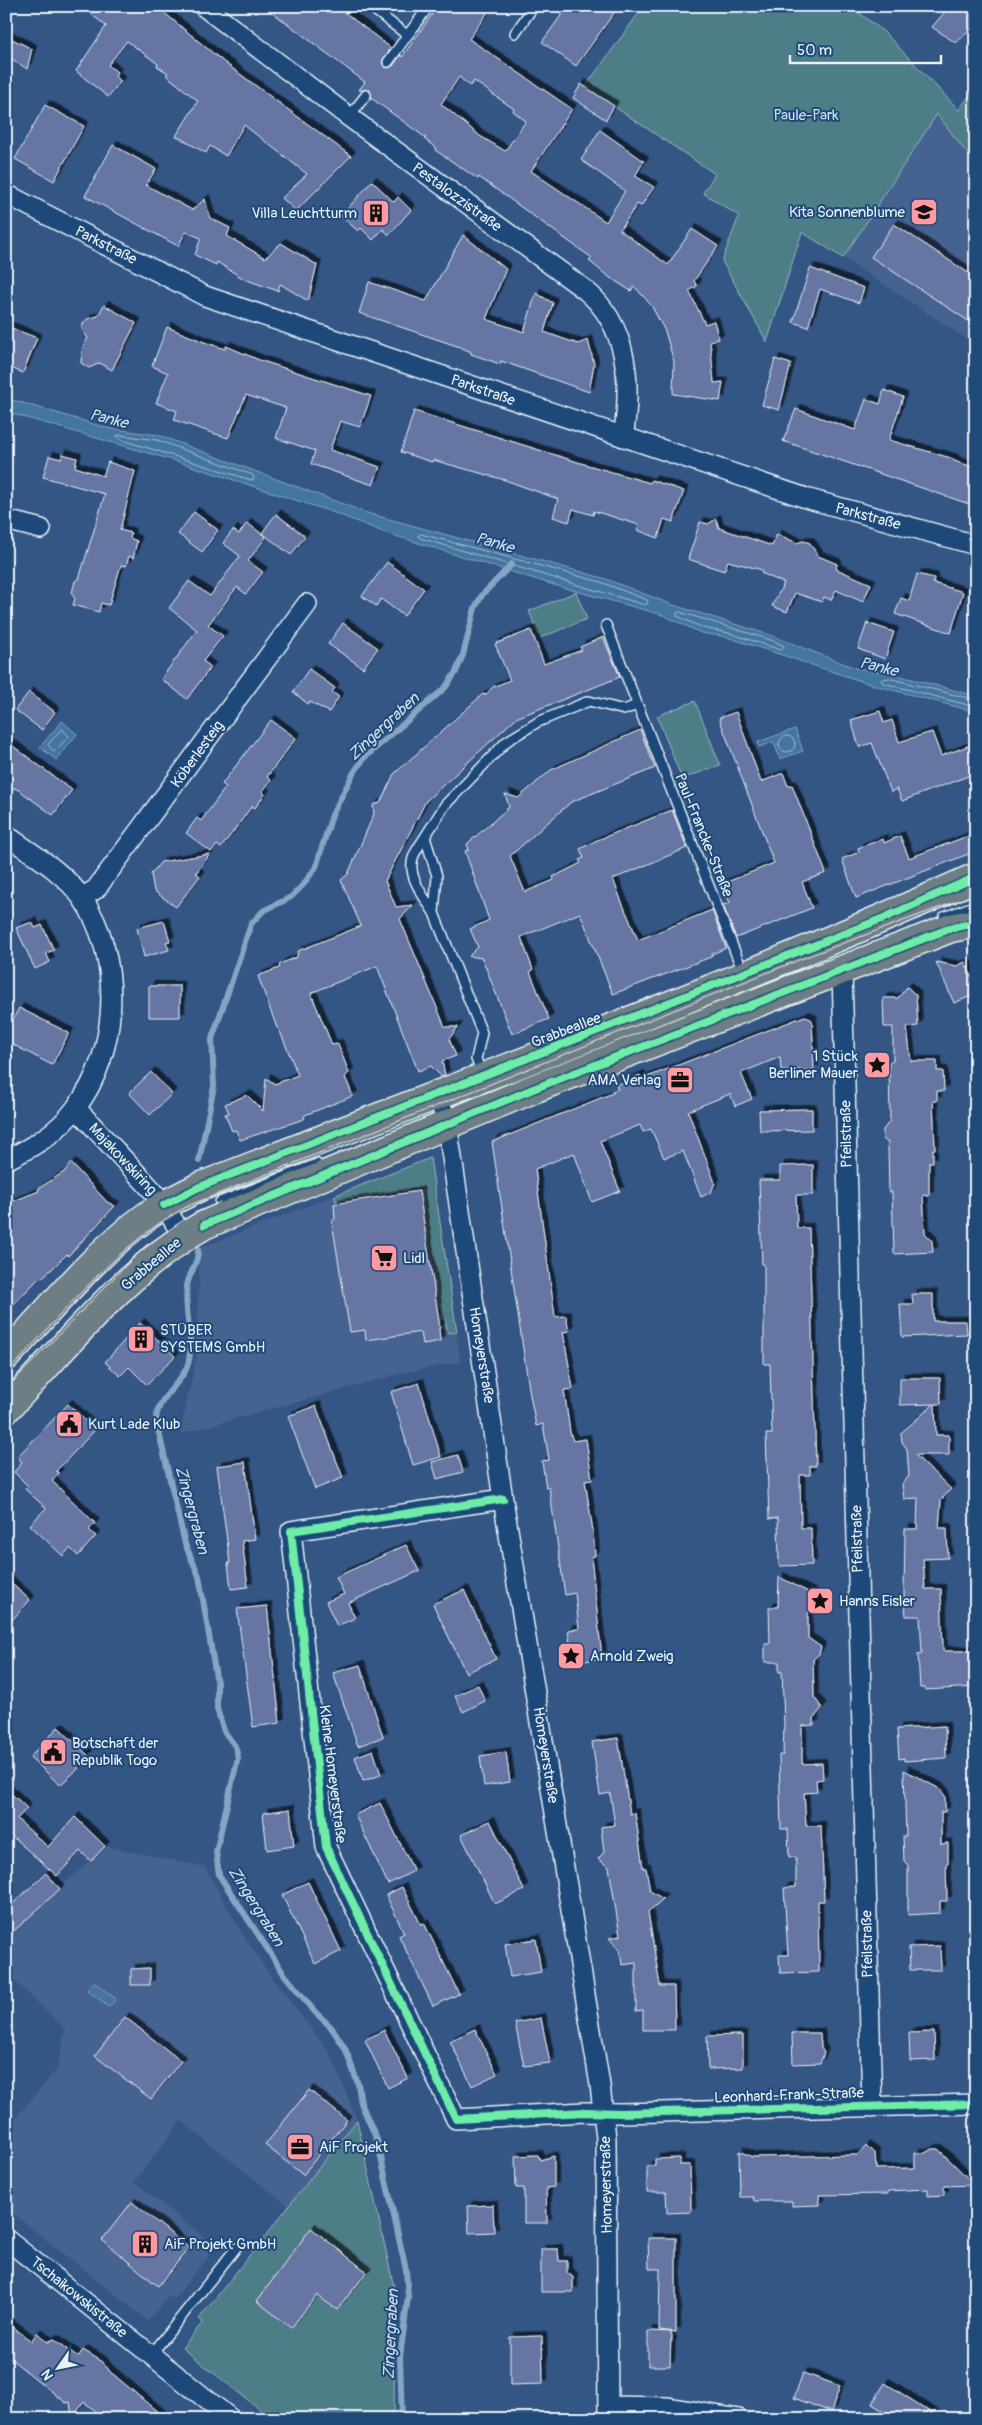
<svg xmlns="http://www.w3.org/2000/svg" width="982" height="2425" font-family="Pangolin,sans-serif">
<style>
.built{fill:#456290}
.green{fill:#4e7d87;stroke:#9bb7c0}
.water{fill:#43749f;stroke:#85a6c3}
.lines{fill:none;stroke-linecap:round;stroke-linejoin:round}
.shore{stroke:#a6bfd4;stroke-width:1}
.stream{stroke:#85a6c3;stroke-width:6}
.building{fill:#6675a2;stroke:#e8f1f8;fill-rule:evenodd;filter:url(#shadow)}
.lane-casing{stroke:#e8f1f8;stroke-width:12}
.street-casing{stroke:#e8f1f8;stroke-width:22}
.primary-casing{stroke:#e8f1f8;stroke-width:31}
.lane{stroke:#1f4a7a;stroke-width:9}
.street{stroke:#1f4a7a;stroke-width:19}
.primary{stroke:#6d7e84;stroke-width:28}
.tram{stroke:#e8f1f8;stroke-width:1}
.cycleway-casing{stroke:#1f4a7a;stroke-width:11}
.cycleway{stroke:#6deda7;stroke-width:8}
.labels{text-anchor:middle;stroke-width:4;stroke-linejoin:round;paint-order:stroke}
.park-label{font-size:15px;fill:#d1e0e7;stroke:#1f4a7a}
.street-label{font-size:15px;fill:#e8f1f8;stroke:#1f4a7a}
.poi-label{font-size:15px;fill:#e8f1f8;stroke:#1f4a7a;text-anchor:start}
.water-label{font-size:16px;font-style:italic;fill:#cfdeeb;stroke:#1f4a7a}
</style>
<defs>
<filter id="shadow"><feDropShadow dx="4.5" dy="-4.5" stdDeviation="0" flood-color="#0009"/></filter>
</defs>
<rect width="100%" height="100%" fill="#335685"/>
<filter id="ink" filterUnits="userSpaceOnUse"><feTurbulence type="fractalNoise" baseFrequency=".02" numOctaves="2"/><feDisplacementMap in="SourceGraphic" scale="10" xChannelSelector="R" yChannelSelector="G"/><feConvolveMatrix kernelMatrix="1 2 1 2 8 2 1 2 1" color-interpolation-filters="sRGB"/></filter>
<g filter="url(#ink)">
<path class="built" d="M937 114 976 165V345L843 258Z
M429 1159 461 1362 407 1372 180 1434 196 1358 200 1248Z
M105 1846 205 1867 240 1930 270 1975 330 2053 357 2120 288 2206 181 2121 134 2182 212 2243 208 2248 213 2251 174 2299 169 2295 148 2321 6 2208V2129L57 2069 65 2029 6 1973V1938Z"/>
<path class="green" d="M644 6H850L883 31 959 110 976 86V165L937 114 843 258 802 232 767 342 722 261 739 216 703 193 715 174 585 87Z
M576 592 587 619 540 638 529 611Z
M695 701 720 765 682 779 657 716Z
M430 1158 457 1332 448 1333 445 1319H441L421 1187 336 1201 334 1196Z
M357 2120 395 2292 394 2419H272L182 2348 203 2322 199 2319Z"/>
<path class="water" d="M6 398 107 428 158 435 367 513 603 578 673 605 773 636 855 668 889 673 976 696V712L870 684 727 637 701 633 663 615 554 585 386 533 335 513 176 461 6 412Z
M62 721 77 734 56 760 40 747Z
M795 729 803 751 780 759 774 742 759 747 758 742Z
M94 1982 116 1999 109 2007 87 1990Z"/>
<g class="lines">
<path class="shore" d="M120 435 157 440 253 475 254 479 251 480 119 439 117 436Z
M421 534 601 582 647 600 648 603 645 605 420 538 418 536Z
M680 612 771 640 783 645 784 648 781 650 729 633 703 628 677 616V613Z
M976 700 888 678 881 680 883 683 976 707
M62 729 69 736 54 752 48 745Z
M779 744a8 8 0 1 1 16 0a8 8 0 1 1-16 0Z"/>
<path class="stream" d="M199 1161 214 1086 212 1039 251 924 263 911 291 897 303 885 316 867 332 815 353 774 364 758 445 688 456 672 463 655 475 608 482 595 512 564
M198 1250C199 1262 189 1273 187 1286 183 1311 196 1343 187 1367 179 1386 157 1398 156 1420L185 1544 199 1576 217 1683V1709L224 1731 235 1746 238 1757 216 1852 219 1875 284 1974 315 2012 331 2027 345 2048 358 2084 361 2103 377 2140 406 2270 408 2297 400 2357 402 2419"/>
</g>
<path class="building" d="M81 6H156L225 63 351 156 296 211 282 198 307 174 244 125 226 156 210 146 206 153 176 136 198 101 166 75 168 73 157 66 158 64 127 41 108 65 117 72 115 76 121 81 108 97 76 71 106 26Z
M264 6H336L391 48 382 61 384 67 388 68 393 66 401 55 402 57 438 6H492L469 39 572 109 531 171 606 222 625 191 581 160 600 130 644 161 635 176 654 187 641 206 637 204 620 230 668 265 692 229 718 246 694 281 697 286 689 291 705 324 714 321 719 339 710 341 714 383 723 382 720 401 673 394 674 362 665 331 651 305 634 286 631 291 609 277 589 261 592 258 479 177 478 179 435 150 436 148 424 139 426 138 371 98 370 90H359L365 82ZM459 77 470 86 474 81 514 109 513 111 526 121 505 151 480 136 441 104Z
M568 6H619L576 66 542 42Z
M950 6H976V25L956 43 932 27Z
M6 36 32 49 27 69 6 55Z
M581 84 614 106 606 120 573 98Z
M45 105 84 126 54 181 15 159Z
M113 145 156 169 146 185 192 210 205 199 210 218 230 228 227 236 265 258 281 243 317 265 308 301 280 284 278 291 244 279 217 262 216 265 195 255 201 238 186 232 178 246 85 196Z
M372 181 394 202 398 197 411 210 389 235 383 229 373 240 361 228 358 231 341 216Z
M894 224 976 278V326L871 257Z
M463 235 506 269 486 319 524 332 536 293 553 303 544 332 578 344 588 340 594 364 589 392 501 361 500 364 471 354V352L460 347 359 313 369 282 426 301Z
M810 268 864 288 859 303 820 289 808 327 793 322Z
M104 305 136 323 112 370 100 363 89 368 81 363V360L83 347 88 338 82 329 83 324 87 319 98 316Z
M6 326 37 338 23 373 6 366Z
M167 327 204 342 225 349 226 346 259 360 371 396 360 427 340 421 330 450 380 467 373 485 311 464 315 451 276 438 286 408 246 395 228 438 174 420 177 411 156 403 168 373 152 366Z
M775 359 791 364 779 410 762 405Z
M884 390 903 397 889 440 954 459V461L976 468V494L972 505 783 441 796 409 855 430 866 399 880 404Z
M414 411 584 464 650 483 651 480 684 491 673 522 664 519 658 538 637 530 639 525 594 511 593 515 573 509 569 522 553 517 558 499 505 480 433 460 432 462 401 452Z
M62 454 77 458 75 467 103 476 108 462 135 471 120 530 131 533 130 538 137 541 133 558 129 556 126 566 121 565 109 605 101 603 99 612 73 605 75 599 72 593 75 581 79 579 105 494 43 477 49 456 61 459Z
M194 512 218 530 202 552 178 534Z
M276 514 305 536 291 555 262 533Z
M716 519 719 528 772 546 777 534 797 543 803 541 810 543 818 556 837 564 836 569 871 584 863 602 836 590 831 600 824 597 822 602 795 593 787 612 772 606 784 583 761 573 762 570 728 561 724 571 688 559 700 522 708 524Z
M247 523 266 537 248 561 263 572 246 594 237 587 208 625 223 636 203 661 211 667 187 699 161 679 197 630 169 608 189 581 210 596 240 556 223 543 233 530 239 534Z
M387 562 424 589 404 616 381 599 376 606 362 596Z
M917 574 934 578 933 583 963 592 951 633 895 614 901 598 909 601Z
M343 623 378 648 363 668 328 644Z
M867 623 894 632 885 659 858 649Z
M531 630 544 664 582 650 580 647 603 637 620 677 516 718 426 801 385 881 396 907 413 905 400 919 445 1027H458L449 1039 456 1056 442 1061 445 1075 442 1077 431 1066 418 1071 377 966 311 993 332 1045 338 1044 349 1073 345 1077 353 1096 305 1115 304 1119 240 1140 236 1130 232 1131 225 1114 229 1113 225 1104 247 1095 263 1111 266 1078 275 1084 298 1075 279 1029 277 1028 258 976 279 968 280 964 297 957 298 951 361 926 341 880 348 874 364 837 374 814 373 805 380 803 394 774 483 694 485 695 493 687 510 680 495 644Z
M309 669 335 688 332 692 339 697 329 712 310 702 308 704 293 692Z
M29 692 55 712 42 730 15 710Z
M880 711 884 723 892 720 899 742 932 732 941 756 976 743V773L902 801 897 789 891 792 872 743 859 747 851 720Z
M736 712 761 782 783 773 788 786 792 785 826 873 802 882 812 908 736 938 723 905 730 903 722 884 774 863 719 718Z
M271 720 296 738 267 777 271 780 262 792 265 794 255 808 252 806 221 848 217 845 211 852 186 833 197 818 201 821 226 787 222 784Z
M640 730 655 768 571 802 510 856 525 892 554 880 553 877 581 863 579 860 584 858 580 849 595 841 672 810 687 848 613 879 621 900 638 940 712 910 726 948 712 954 711 957 613 994 580 913 521 937 533 970 530 972 549 1019 512 1034 482 958 469 956 478 947 470 929 489 920 465 851 469 850 467 844 509 807 505 794 518 798 551 770Z
M6 741 72 790 53 815 19 790 6 785Z
M976 833V851L856 898 842 859 859 852 858 848 883 839 884 843 900 836 909 858Z
M210 854 196 873 200 876 176 907 154 891 151 874 161 862Z
M164 921 170 941 166 942 169 950 144 957 137 928Z
M32 922 35 928 42 925 54 950 46 953 50 962 35 969 16 928Z
M936 962 957 966 965 962 972 977 976 975V994L954 1003Z
M149 986H180V1017H149Z
M907 987 916 995 918 1026 907 1027 911 1061H937V1071H943L944 1091H937V1101H933L935 1149H933V1162H929V1196L923 1195 925 1233 932 1241 933 1252 894 1254 892 1192H889L888 1150V1143L883 1139V1130L890 1121 889 1062 893 1061V1027H884L883 998H898Z
M19 1008 69 1033 52 1065 6 1041V1033Z
M805 1016 812 1020 814 1070H781L780 1057 741 1073 752 1099 735 1106 730 1094 688 1111 715 1183 711 1192 701 1197 683 1151 664 1158 651 1129 643 1132 640 1125 600 1141 620 1191 592 1202 574 1153 535 1169 555 1317 566 1316 569 1331 563 1332 573 1389 564 1390 570 1432 573 1441 586 1439 592 1480 585 1481 593 1531 595 1556 591 1557 602 1658 573 1663 568 1630 579 1629 575 1593 565 1595 549 1487 546 1488 542 1461 549 1460 543 1424 536 1426 530 1395 492 1142 613 1093 612 1091 618 1089 616 1085 640 1075 642 1079Z
M151 1072 172 1094 150 1115 129 1093Z
M812 1109V1130L760 1131 759 1110Z
M71 1163 107 1202 115 1206 68 1256 67 1254 52 1269 40 1279 39 1278 6 1312V1204L39 1191 38 1189 64 1172Z
M813 1165V1195H796L797 1228H809L816 1466H810V1475H800L801 1528H811L812 1565 779 1566 778 1518 769 1519 766 1434H772L770 1364H764V1264L762 1265 759 1180H780V1166Z
M419 1191 440 1328H439L440 1341 423 1344 421 1332 366 1340 365 1330 350 1332 332 1222 335 1218 334 1204Z
M912 1294H933V1321H966L967 1334 902 1337 900 1304H913Z
M140 1323 175 1356 147 1385 129 1367 120 1376 105 1362Z
M900 1378H940L941 1404H935L936 1435H949V1455H915L951 1489 941 1500 939 1528H947L948 1558 923 1559 925 1589H941L943 1651H976V1687L925 1690V1688H920L918 1654 922 1653 920 1616H906L904 1595 905 1529H917L918 1498 904 1499 902 1484 909 1476 907 1449 902 1442 901 1433 934 1404 900 1405Z
M419 1383 441 1457 413 1465 391 1392Z
M68 1404 95 1430 61 1466 56 1471 59 1473 52 1481 95 1523 89 1530 96 1536 78 1556 70 1548 63 1556 30 1525 46 1508 25 1489 28 1486 14 1472 22 1463 18 1456Z
M316 1406 343 1478 315 1489 288 1416Z
M458 1455 463 1472 437 1479 432 1462Z
M245 1462 255 1539 242 1541 248 1587 231 1589 228 1563H230L217 1466Z
M406 1545 419 1571 348 1603 355 1618 337 1626 326 1602 344 1594 336 1577Z
M779 1577 814 1595 815 1606 808 1614V1638L821 1647 819 1654 813 1660 814 1697 822 1708 814 1718V1725L802 1726V1764L822 1763 823 1779 816 1780 817 1792 804 1793 806 1826H821L824 1901H818L819 1972 780 1973 779 1955H788L784 1888 796 1887V1857H789L788 1829H781L779 1755H783L784 1724 782 1672H779V1662H765V1644H770L769 1607H778Z
M6 1579 30 1600 6 1627Z
M464 1590 496 1659 466 1673 433 1604Z
M267 1606 280 1723 253 1727 237 1609Z
M360 1665 383 1737 358 1746 333 1673Z
M478 1685 485 1701 463 1712 455 1696Z
M945 1726 946 1758 904 1761V1758L899 1759 897 1729Z
M58 1727 88 1755 77 1766 79 1768 60 1785 30 1757Z
M618 1738 630 1814 635 1813 643 1868H646L650 1891 663 1899 648 1912 660 1986H674L675 2030H643V2010L636 2011V1963L622 1965 620 1950 609 1938 620 1936 609 1867 598 1859 604 1852 601 1827 615 1825 610 1793 600 1795 592 1742Z
M373 1750 381 1775 363 1781 355 1757Z
M506 1752 510 1782 484 1786 480 1756Z
M904 1770 940 1789 945 1796V1812H941V1844L948 1843V1864H946L947 1901H940V1913L908 1915V1865L904 1861 903 1836H906Z
M6 1789 27 1808 17 1819 48 1847 75 1817 105 1846 91 1861 80 1851 57 1876 6 1831Z
M380 1803 414 1871 388 1884 355 1815Z
M290 1809 294 1846 267 1850 263 1813Z
M490 1821 524 1890 495 1904 461 1835Z
M46 1873 60 1889 6 1938V1910Z
M308 1882 341 1951 315 1964 282 1895Z
M402 1887 421 1925 424 1923 459 1994 433 2006 399 1936 404 1933 386 1895Z
M536 1939 541 1972 510 1977 505 1944Z
M940 1946 941 1970H910L909 1947Z
M150 1968V1985H131V1969Z
M125 2017 181 2061 151 2099 95 2056Z
M541 2018 550 2063 524 2066 515 2023Z
M475 2029 497 2074 472 2086 450 2041Z
M384 2030 408 2078 388 2088 365 2040Z
M934 2032 935 2060 910 2061 909 2033Z
M792 2033H820L821 2048 824 2053 820 2063 793 2064Z
M743 2035V2068L708 2069 707 2036Z
M309 2090 347 2120 303 2175 265 2145Z
M866 2145 875 2154 876 2169 915 2168V2153H925L932 2149H938L975 2185 944 2186V2195L928 2196V2189L888 2191V2194L819 2195 820 2205 792 2206V2201H754L753 2197H740L739 2151 752 2157 858 2155Z
M538 2155 540 2160 554 2156V2187L546 2188 547 2223H524V2188H516L515 2156Z
M680 2158V2165H690L691 2212 667 2213 666 2192H647V2166H655V2159Z
M132 2202 189 2248 158 2286 102 2240Z
M493 2205 494 2232 469 2233 468 2206Z
M311 2228 367 2272 337 2310 317 2295 291 2328 257 2301Z
M648 2238H676V2332L659 2330 660 2269H649Z
M541 2249H558L559 2261H567V2273L573 2277V2292H541Z
M6 2322 31 2341 37 2333 48 2342 54 2339 78 2357 83 2350 103 2362 107 2369 166 2419H106L84 2402 72 2418 70 2402 66 2403 6 2355Z
M648 2331 671 2332 670 2366H648Z
M542 2336 543 2384 510 2385V2337Z
M803 2373 840 2386 831 2412 794 2398Z
M885 2383 921 2406 940 2419H897L872 2404Z"/>
<g class="lines">
<g class="lane-casing">
<path id="lane" d="M369 6 407 35
M515 33 534 6
M388 62 429 6
M349 117 366 95
M606 625 743 972
M425 837C421 843 415 851 413 858 407 877 425 898 434 913
M944 917 976 905
M482 1074 476 1059 482 1033 434 913 437 876 425 837 445 805 507 741 538 722 589 701 624 710 637 705
M220 1202 317 1164
M151 2355 236 2248"/>
</g>
<g class="street-casing">
<path id="street" d="M203 6 349 117 584 289C629 325 632 385 623 437
M6 194 205 296 809 499 976 545
M6 520 41 529
M6 835C32 854 63 871 82 898 123 957 120 1052 75 1109 57 1133 33 1147 6 1160
M82 898 96 889 307 604
M842 971 872 2107
M438 1095 447 1124 503 1499 600 2085 606 2138 608 2419
M76 1108 153 1191 164 1205 183 1237
M503 1499 291 1531 326 1847 456 2119 585 2112 621 2113 976 2104
M6 2239 231 2419
M608 2406 668 2407 739 2419"/>
</g>
<g class="primary-casing">
<path id="primary" d="M6 1356C51 1309 94 1254 147 1216 162 1205 180 1197 197 1188 457 1085 721 992 976 877
M6 1409C66 1346 128 1268 204 1225L533 1089 951 928 976 923"/>
</g>
<use href="#lane" class="lane"/>
<use href="#street" class="street"/>
<use href="#primary" class="primary"/>
<path class="tram" d="M6 1374C60 1317 120 1240 190 1205L806 957 976 894
M6 1389 144 1247 188 1217 220 1202"/>
<g class="cycleway-casing">
<path id="cycleway" d="M164 1205 197 1188 884 918 976 877
M204 1225 533 1089 951 928 976 923
M503 1499 291 1531 326 1847 456 2119 585 2112 621 2113 976 2104"/>
</g>
<use href="#cycleway" class="cycleway"/>
</g>
</g>
<defs>
<g id="school-square" transform="scale(1.4375)"><rect x="-9" y="-9" width="18" height="18" rx="4" fill="#ff9aa2" stroke="#1f4a7a"/><path d="M0-5L7-2L0 1L-7-2ZM-4 1L0 2.5L4 1V4Q0 6-4 4Z" fill="#111"/></g>
<g id="building-square" transform="scale(1.4375)"><rect x="-9" y="-9" width="18" height="18" rx="4" fill="#ff9aa2" stroke="#1f4a7a"/><path d="M-4-6H4V6H1V3H-1V6H-4ZM-2.5-4.3h1.7v1.8h-1.7ZM.8-4.3h1.7v1.8H.8ZM-2.5-1h1.7V.8h-1.7ZM.8-1h1.7V.8H.8Z" fill="#111"/></g>
<g id="sight-square" transform="scale(1.4375)"><rect x="-9" y="-9" width="18" height="18" rx="4" fill="#ff9aa2" stroke="#1f4a7a"/><path d="M0-6L1.8-2.2L6-1.7L2.9 1.2L3.7 5.4L0 3.3L-3.7 5.4L-2.9 1.2L-6-1.7L-1.8-2.2Z" fill="#111"/></g>
<g id="office-square" transform="scale(1.4375)"><rect x="-9" y="-9" width="18" height="18" rx="4" fill="#ff9aa2" stroke="#1f4a7a"/><path d="M-6-3h4V-5.5h4V-3h4V5H-6ZM-1-4.5V-3h2v-1.5ZM-6 0V1H6V0Z" fill="#111"/></g>
<g id="supermarket-square" transform="scale(1.4375)"><rect x="-9" y="-9" width="18" height="18" rx="4" fill="#ff9aa2" stroke="#1f4a7a"/><path d="M-6-5.5h2.5l.6 2H6L4.5 2H-2.5L-4.4-4H-6ZM-1.5 3.2a1.3 1.3 0 1 0 .1 0ZM3 3.2a1.3 1.3 0 1 0 .1 0Z" fill="#111"/></g>
<g id="civic-square" transform="scale(1.4375)"><rect x="-9" y="-9" width="18" height="18" rx="4" fill="#ff9aa2" stroke="#1f4a7a"/><path d="M-.6-6.5H3V-4.5H.6V-3L4-1V1h2V6H-6V1h2V-1L-.6-3ZM-1.2 2.5V6h2.4V2.5Z" fill="#111"/></g>
</defs>
<g fill-rule="evenodd">
<use href="#school-square" x="924" y="212"/>
<use href="#building-square" x="376" y="213"/>
<use href="#sight-square" x="877" y="1065"/>
<use href="#office-square" x="680" y="1080"/>
<use href="#supermarket-square" x="384" y="1258"/>
<use href="#building-square" x="141" y="1339"/>
<use href="#civic-square" x="69" y="1424"/>
<use href="#sight-square" x="820" y="1601"/>
<use href="#sight-square" x="571" y="1656"/>
<use href="#civic-square" x="53" y="1752"/>
<use href="#office-square" x="300" y="2147"/>
<use href="#building-square" x="145" y="2244"/>
</g>
<g class="labels">
<g class="park-label">
<text x="806" y="120">Paule-Park</text>
</g>
<g class="street-label">
<text transform="translate(457 197) rotate(36)" y="5">Pestalozzistraße</text>
<text transform="translate(106 245) rotate(27)" y="5">Parkstraße</text>
<text transform="translate(483 390) rotate(19)" y="5">Parkstraße</text>
<text transform="translate(868 516) rotate(15)" y="5">Parkstraße</text>
<text transform="translate(197 754) rotate(-54)" y="5">Köberlesteig</text>
<text transform="translate(704 835) rotate(68)" y="5">Paul-Francke-Straße</text>
<text transform="translate(566 1030) rotate(-21)" y="5">Grabbeallee</text>
<text transform="translate(846 1134) rotate(-91)" y="5">Pfeilstraße</text>
<text transform="translate(123 1159) rotate(47)" y="5">Majakowskiring</text>
<text transform="translate(151 1264) rotate(-40)" y="5">Grabbeallee</text>
<text transform="translate(482 1355) rotate(81)" y="5">Homeyerstraße</text>
<text transform="translate(857 1539) rotate(-91)" y="5">Pfeilstraße</text>
<text transform="translate(546 1755) rotate(81)" y="5">Homeyerstraße</text>
<text transform="translate(333 1774) rotate(83)" y="5">Kleine Homeyerstraße</text>
<text transform="translate(867 1944) rotate(-91)" y="5">Pfeilstraße</text>
<text transform="translate(789 2095) rotate(-2)" y="5">Leonhard-Frank-Straße</text>
<text transform="translate(606 2185) rotate(-91)" y="5">Homeyerstraße</text>
<text transform="translate(79 2297) rotate(39)" y="5">Tschaikowskistraße</text>
</g>
<g class="poi-label">
<text x="905" y="217" text-anchor="end">Kita Sonnenblume</text>
<text x="357" y="218" text-anchor="end">Villa Leuchtturm</text>
<text x="858" y="1061" text-anchor="end">1 Stück<tspan x="858" dy="17">Berliner Mauer</tspan></text>
<text x="661" y="1085" text-anchor="end">AMA Verlag</text>
<text x="403" y="1263">Lidl</text>
<text x="160" y="1335">STÜBER<tspan x="160" dy="17">SYSTEMS GmbH</tspan></text>
<text x="88" y="1429">Kurt Lade Klub</text>
<text x="839" y="1606">Hanns Eisler</text>
<text x="590" y="1661">Arnold Zweig</text>
<text x="72" y="1748">Botschaft der<tspan x="72" dy="17">Republik Togo</tspan></text>
<text x="319" y="2152">AiF Projekt</text>
<text x="164" y="2249">AiF Projekt GmbH</text>
</g>
<g class="water-label">
<text transform="translate(109 418) rotate(14)" y="6">Panke</text>
<text transform="translate(495 542) rotate(16)" y="6">Panke</text>
<text transform="translate(879 666) rotate(14)" y="6">Panke</text>
<text transform="translate(383 726) rotate(-43)" y="6">Zingergraben</text>
<text transform="translate(193 1510) rotate(75)" y="6">Zingergraben</text>
<text transform="translate(257 1906) rotate(58)" y="6">Zingergraben</text>
<text transform="translate(390 2334) rotate(-87)" y="6">Zingergraben</text>
</g>
</g>
<rect width="982" height="2425" fill="none" stroke="#1f4a7a" stroke-width="25"/>
<rect x="12" y="12" width="957" height="2400" fill="none" stroke="#e8f1f8" stroke-width="2" filter="url(#ink)"/>
<g transform="translate(58 2368) rotate(237)" stroke="#1f4a7a" stroke-width="4" paint-order="stroke">
<path d="M0-4L9 19L0 12L-9 19Z" fill="#e8f1f8"/>
<text y="-8" font-size="14" font-weight="bold" text-anchor="middle" fill="#e8f1f8">N</text>
</g>
<path d="M790 55v8h151v-8" fill="none" stroke="#e8f1f8" stroke-width="2.5"/>
<text x="797" y="55" font-size="15" fill="#e8f1f8" stroke="#1f4a7a" stroke-width="4" paint-order="stroke">50 m</text>
</svg>
